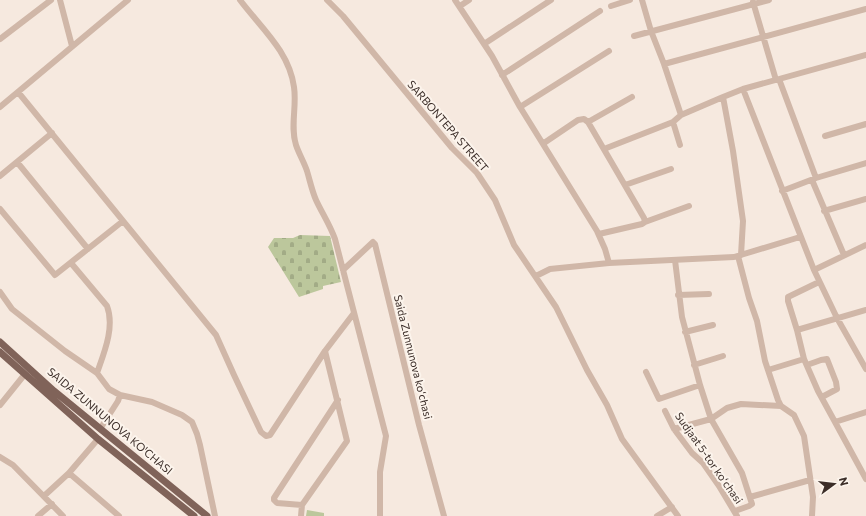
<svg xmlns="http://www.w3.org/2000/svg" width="866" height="516" font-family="Commissioner,sans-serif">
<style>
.cemetery{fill:url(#cemetery-stones)}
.pitch{fill:#bcc79c}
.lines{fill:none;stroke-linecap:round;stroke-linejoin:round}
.minor{stroke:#d0b7a8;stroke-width:6}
.major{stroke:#806359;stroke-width:7}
.labels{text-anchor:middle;stroke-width:4;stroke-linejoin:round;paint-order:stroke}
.street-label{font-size:11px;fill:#3c2e29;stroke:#fcf4ec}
</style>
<defs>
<pattern id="cemetery-stones" width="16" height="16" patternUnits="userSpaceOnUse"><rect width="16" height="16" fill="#bcc79c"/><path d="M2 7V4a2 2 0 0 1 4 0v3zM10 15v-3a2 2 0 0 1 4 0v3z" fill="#a2ab86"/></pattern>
</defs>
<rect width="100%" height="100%" fill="#f6e9df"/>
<path class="cemetery" d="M300 235 330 236 341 282 323 286V289L299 297 268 247 274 238H293Z"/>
<path class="pitch" d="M307 510 324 513V516H306Z"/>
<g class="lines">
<path class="minor" d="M60 0 72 46
M240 0C261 28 289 51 294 87 297 106 290 127 296 145 299 154 304 162 307 171 310 181 312 191 316 200 322 213 330 225 335 239L386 436 380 472V516
M327 0 343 16 452 148 477 173 495 200 514 245 556 307 587 370 607 405 622 439 678 516
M455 0 492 56 520 107 597 231 605 249 609 263
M642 0 651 31 664 64 681 115
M753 2 776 80
M460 6 469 0
M611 6 630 0
M634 36 769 0
M0 39 51 0
M484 44 551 0
M664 64 866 9
M502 75 600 11
M779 79 816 178
M743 89 814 270 837 318 866 369
M18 92 216 335 234 375 261 432 266 436 270 435 325 351 354 313
M723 97 733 151 743 221 741 255
M0 107 128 0
M520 107 609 51
M588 122 632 97
M673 122 680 145
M825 136 866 124
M544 143 578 120 584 119 588 122 644 218 645 222 642 224 599 234
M604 149 673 122 681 115 723 97 743 89 866 55
M17 162 88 249
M0 176 52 133
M812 180 844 255
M625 185 671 169
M782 191 816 178 866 163
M0 209 55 275 123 221
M824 211 866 199
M645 222 689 206
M738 256 749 298 757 321 765 361 778 400 781 406 794 415 804 436 813 497 812 516
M675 260 682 317 700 385 711 419 742 473 752 504 749 506 735 511
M71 263 107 306C115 327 104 353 97 373
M343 270 373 242 375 244 419 425 444 516
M814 270 866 245
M536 276 550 269 609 263 734 257 800 237
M0 292 12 309 65 351 97 373 109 389 120 395 152 402 182 415 192 422 197 434 200 445 215 516
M678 295 709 294
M797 330 788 301V297L819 282
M685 332 713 325
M804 359 818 391 835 422 866 412
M694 365 723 356
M807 365 821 360 827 359 836 382 837 389 822 397
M768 370 804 359 797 330 866 310
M646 372 659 399 700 385
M0 405 25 374
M665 411 674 429 692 453 703 463 719 486 737 516
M835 422 866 479
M100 429 118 401 120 395
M674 429 711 419 727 408 741 404 781 406
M0 457 13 465 63 516
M69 473 119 516
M44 496 69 473 98 439
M750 497 810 480
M302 505 277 503 274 500V498L338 400
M38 516 52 504
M301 516 302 505 347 441 325 351
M657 516 672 507"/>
<path class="major" d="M0 342 54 391 207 516
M0 352 98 439 194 516"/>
</g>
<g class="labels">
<g class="street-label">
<text transform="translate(448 126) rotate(49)" y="4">SARBONTEPA STREET</text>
<text transform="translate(413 357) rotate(76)" y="4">Saida Zunnunova koʻchasi</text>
<text transform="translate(110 421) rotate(40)" y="4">SAIDA ZUNNUNOVA KO'CHASI</text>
<text transform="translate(709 458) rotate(55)" y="4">Sudjaat 5-tor koʻchasi</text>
</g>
</g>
<g transform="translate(834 484) rotate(75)" stroke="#fcf4ec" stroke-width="3" paint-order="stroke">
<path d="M0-3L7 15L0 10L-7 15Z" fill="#3c2e29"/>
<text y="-6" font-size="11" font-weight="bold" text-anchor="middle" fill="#3c2e29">N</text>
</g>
</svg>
